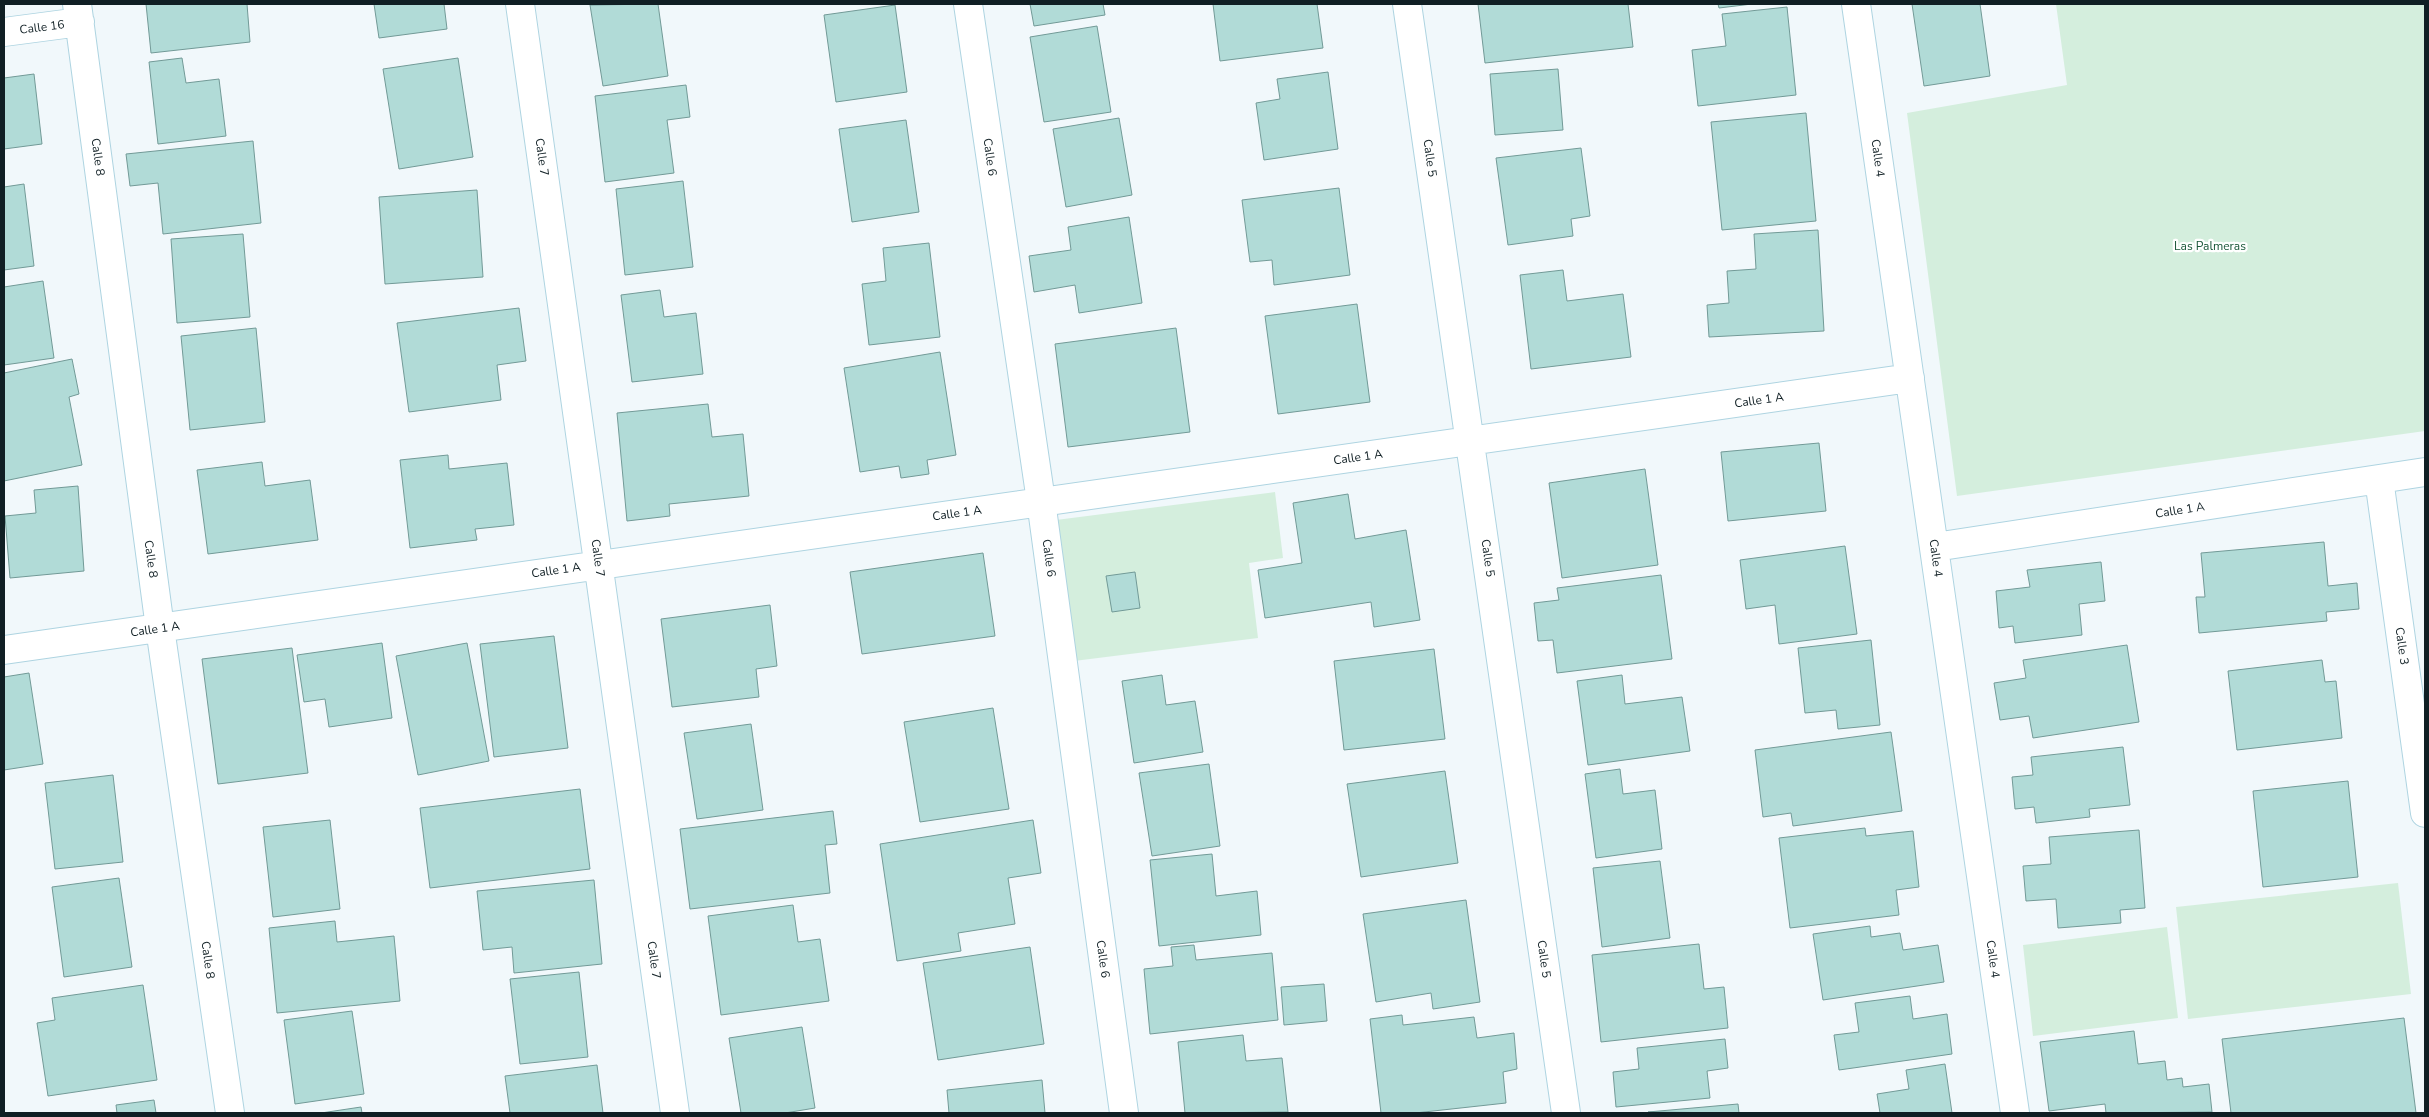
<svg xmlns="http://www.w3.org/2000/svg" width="2429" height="1117" font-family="'Nunito Sans',sans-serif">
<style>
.green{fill:#d4eedd}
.building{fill:#b1dbd7;stroke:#729a97}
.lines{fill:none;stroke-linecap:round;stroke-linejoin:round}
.minor-casing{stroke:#aed4e1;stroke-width:30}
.minor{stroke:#fff;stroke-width:28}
.labels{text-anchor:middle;stroke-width:4.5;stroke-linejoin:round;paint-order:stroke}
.street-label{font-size:12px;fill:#101f24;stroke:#fff}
.park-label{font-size:12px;fill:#175536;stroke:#fff}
</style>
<rect width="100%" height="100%" fill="#f1f8fb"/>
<path class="green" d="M2056 4H2425V431L1957 496 1907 113 2067 85Z
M1275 492 1283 558 1249 563 1258 638 1074 661 1056 520Z
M2398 883 2411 994 2188 1019 2176 907Z
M2167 927 2178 1018 2033 1036 2023 945Z"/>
<path class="building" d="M146 4H247L250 42 151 53Z
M374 4H444L447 29 379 38Z
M658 4 668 76 603 86 590 5Z
M1030 4H1103L1105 15 1034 26Z
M1213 4H1317L1323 48 1220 61Z
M1478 4H1628L1633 47 1485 63Z
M1718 4H1752L1719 8Z
M1912 4H1980L1990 76 1924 86Z
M895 5 907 92 836 102 824 15Z
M1787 7 1796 95 1698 106 1692 50 1726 46 1722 14Z
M1097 26 1111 112 1044 122 1030 37Z
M182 58 186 83 219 79 226 136 158 144 149 62Z
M458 58 473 157 399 169 383 69Z
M1558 69 1563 130 1495 135 1490 74Z
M1328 72 1338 149 1264 160 1256 103 1280 99 1277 79Z
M34 74 42 144 4 149V78Z
M686 85 690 117 667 120 674 173 605 182 595 96Z
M1806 113 1816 221 1722 230 1711 122Z
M1119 118 1132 195 1066 207 1053 129Z
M906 120 919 212 852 222 839 129Z
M253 141 261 223 163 234 158 183 130 186 126 154Z
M1581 148 1590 216 1571 219 1573 236 1508 245 1496 158Z
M683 181 693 267 625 275 616 189Z
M24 184 34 266 4 270V187Z
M1339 188 1350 275 1274 285 1272 260 1250 262 1242 200Z
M477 190 483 277 385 284 379 197Z
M1129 217 1142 303 1079 313 1075 285 1034 292 1029 256 1071 250 1068 227Z
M1818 230 1824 331 1709 337 1707 305 1729 303 1727 271 1756 269 1754 234Z
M243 234 250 317 177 323 171 239Z
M929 243 940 337 869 345 862 284 886 281 883 248Z
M1563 270 1567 301 1623 294 1631 357 1531 369 1520 275Z
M43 281 54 358 4 365V287Z
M660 290 664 317 696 313 703 374 632 382 621 295Z
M1357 304 1370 402 1278 414 1265 316Z
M519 308 526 361 497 365 501 400 409 412 397 323Z
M256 328 265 422 190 430 181 336Z
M1176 328 1190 432 1068 447 1055 344Z
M940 352 956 455 927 460 929 474 901 478 899 466 860 472 844 368Z
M72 359 79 394 69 397 82 465 4 481V373Z
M708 404 712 437 743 434 749 496 669 504 670 516 627 521 617 413Z
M1819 443 1826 511 1728 521 1721 452Z
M448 455 449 469 507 463 514 525 475 529 477 540 410 548 400 460Z
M262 462 265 486 310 480 318 540 208 554 197 470Z
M1645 469 1658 565 1562 578 1549 483Z
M78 486 84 571 10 578 5 516 36 513 34 490Z
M1348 494 1355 539 1406 530 1420 620 1374 627 1371 602 1265 618 1258 570 1302 563 1293 503Z
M2324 542 2328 586 2357 583 2359 609 2326 612 2327 621 2199 633 2196 597H2205L2201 553Z
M1845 546 1857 634 1779 644 1775 605 1746 609 1740 560Z
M983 553 995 636 862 654 850 572Z
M2101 562 2105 601 2079 604 2082 635 2015 643 2013 626 1999 628 1996 591 2030 587 2027 570Z
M1135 572 1140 608 1112 612 1106 576Z
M1661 575 1672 659 1557 673 1553 640 1538 641 1534 603 1559 600 1557 588Z
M770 605 777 666 756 669 759 697 672 707 661 619Z
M554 636 568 748 494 757 480 644Z
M1871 640 1880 725 1838 729 1836 710 1805 713 1798 648Z
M382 643 392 718 329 727 325 699 304 702 297 655Z
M467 643 489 761 418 775 396 656Z
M2127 645 2139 722 2033 738 2029 716 2000 720 1994 683 2026 678 2023 660Z
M292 648 308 773 218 784 202 659Z
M1434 649 1445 739 1344 750 1334 661Z
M2322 660 2325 682 2336 681 2342 738 2237 750 2228 671Z
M29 673 43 764 4 770V677Z
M1162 675 1166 705 1195 701 1203 752 1134 763 1122 681Z
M1622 675 1625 704 1682 697 1690 751 1588 765 1577 681Z
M993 708 1009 809 920 822 904 722Z
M751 724 763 810 697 819 684 733Z
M1891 732 1902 811 1793 826 1791 813 1763 817 1755 750Z
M2123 747 2130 805 2089 809 2090 817 2036 823 2034 807 2015 809 2012 777 2033 775 2031 757Z
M1209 764 1220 846 1152 856 1139 773Z
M1620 769 1623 794 1655 790 1662 849 1596 858 1585 774Z
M1445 771 1458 863 1361 877 1347 784Z
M113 775 123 862 55 869 45 783Z
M2348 781 2358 877 2263 887 2253 791Z
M580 789 590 869 430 888 420 808Z
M833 811 837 844 825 845 830 893 690 909 680 829Z
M330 820 340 909 273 917 263 827Z
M1033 820 1041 873 1008 878 1015 924 958 933 961 951 897 961 880 844Z
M1865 828 1866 836 1913 831 1919 887 1896 890 1899 915 1790 928 1779 838Z
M2139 830 2145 908 2120 910 2121 923 2058 928 2056 899 2026 901 2023 866 2051 864 2049 837Z
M1212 854 1216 896 1257 891 1261 935 1159 946 1150 860Z
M1660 861 1670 938 1602 947 1593 868Z
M119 878 132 967 64 977 52 887Z
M594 880 602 964 514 973 512 947 483 950 477 891Z
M1466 900 1480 1002 1433 1009 1431 993 1376 1002 1363 914Z
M793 905 798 942 820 939 829 1001 721 1015 708 916Z
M335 921 337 942 394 936 400 1001 277 1013 269 928Z
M1870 926 1871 937 1900 933 1903 950 1938 945 1944 982 1823 1000 1813 934Z
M1699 944 1704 989 1724 987 1728 1028 1601 1042 1592 955Z
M1194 945 1196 960 1272 953 1278 1020 1150 1034 1144 969 1173 966 1171 947Z
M1030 947 1044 1044 938 1060 923 963Z
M579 972 588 1057 520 1064 510 979Z
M1324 984 1327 1021 1284 1025 1281 987Z
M143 985 157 1080 48 1096 37 1023 55 1020 52 998Z
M1910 996 1913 1019 1947 1014 1952 1054 1839 1070 1834 1035 1859 1032 1855 1003Z
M352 1011 364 1094 295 1104 284 1020Z
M1402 1015 1403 1025 1474 1017 1477 1038 1514 1033 1517 1069 1503 1072 1506 1103 1415 1113H1381L1370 1019Z
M2404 1018 2416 1113H2231L2222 1039Z
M802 1027 815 1108 785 1113H741L729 1038Z
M2134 1031 2138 1064 2165 1061 2167 1080 2182 1078 2183 1087 2209 1084 2212 1112 2106 1113 2105 1104 2049 1111 2040 1042Z
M1243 1035 1246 1061 1282 1058 1288 1112 1185 1113 1178 1042Z
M1725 1039 1728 1068 1707 1071 1710 1098 1616 1107 1613 1072 1639 1069 1637 1048Z
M1945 1064 1952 1113H1880L1877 1094 1909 1089 1906 1070Z
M597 1065 603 1113H510L505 1076Z
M1042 1080 1045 1113H949L947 1090Z
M154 1100 156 1113H117L116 1105Z
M1738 1104 1739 1113 1648 1112Z
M361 1107 362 1113H321Z"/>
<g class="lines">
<g class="minor-casing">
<path id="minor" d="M77 4 160 628 230 1113
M520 4 675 1113
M968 4 1041 501 1124 1113
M1407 4 1566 1113
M1856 4 2015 1113
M4 32 80 22
M2379 479 2425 813
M1935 547 2425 472
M4 650 1910 378"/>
</g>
<use href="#minor" class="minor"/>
</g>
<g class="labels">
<g class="street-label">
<text transform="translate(42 27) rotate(-7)" y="4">Calle 16</text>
<text transform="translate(98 157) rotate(82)" y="4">Calle 8</text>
<text transform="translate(542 157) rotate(82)" y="4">Calle 7</text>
<text transform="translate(990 157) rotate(82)" y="4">Calle 6</text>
<text transform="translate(1430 158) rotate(82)" y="4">Calle 5</text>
<text transform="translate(1878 158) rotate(82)" y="4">Calle 4</text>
<text transform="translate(1759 400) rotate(-8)" y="4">Calle 1 A</text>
<text transform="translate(1358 457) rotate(-8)" y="4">Calle 1 A</text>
<text transform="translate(2180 510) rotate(-9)" y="4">Calle 1 A</text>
<text transform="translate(957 513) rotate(-8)" y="4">Calle 1 A</text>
<text transform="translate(598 558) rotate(82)" y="4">Calle 7</text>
<text transform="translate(1049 558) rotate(82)" y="4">Calle 6</text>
<text transform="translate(1488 558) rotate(82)" y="4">Calle 5</text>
<text transform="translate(1936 558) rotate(82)" y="4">Calle 4</text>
<text transform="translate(151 559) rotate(82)" y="4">Calle 8</text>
<text transform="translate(556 570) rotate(-8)" y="4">Calle 1 A</text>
<text transform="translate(155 629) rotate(-8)" y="4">Calle 1 A</text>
<text transform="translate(2402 646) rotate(82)" y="4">Calle 3</text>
<text transform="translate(1103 959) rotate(82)" y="4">Calle 6</text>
<text transform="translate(1544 959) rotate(82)" y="4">Calle 5</text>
<text transform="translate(1993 959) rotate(82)" y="4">Calle 4</text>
<text transform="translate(208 960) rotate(82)" y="4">Calle 8</text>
<text transform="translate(654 960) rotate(82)" y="4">Calle 7</text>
</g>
<g class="park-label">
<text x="2210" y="250">Las Palmeras</text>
</g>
</g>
<rect width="2429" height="1117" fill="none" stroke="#101f24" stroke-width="10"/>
</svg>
